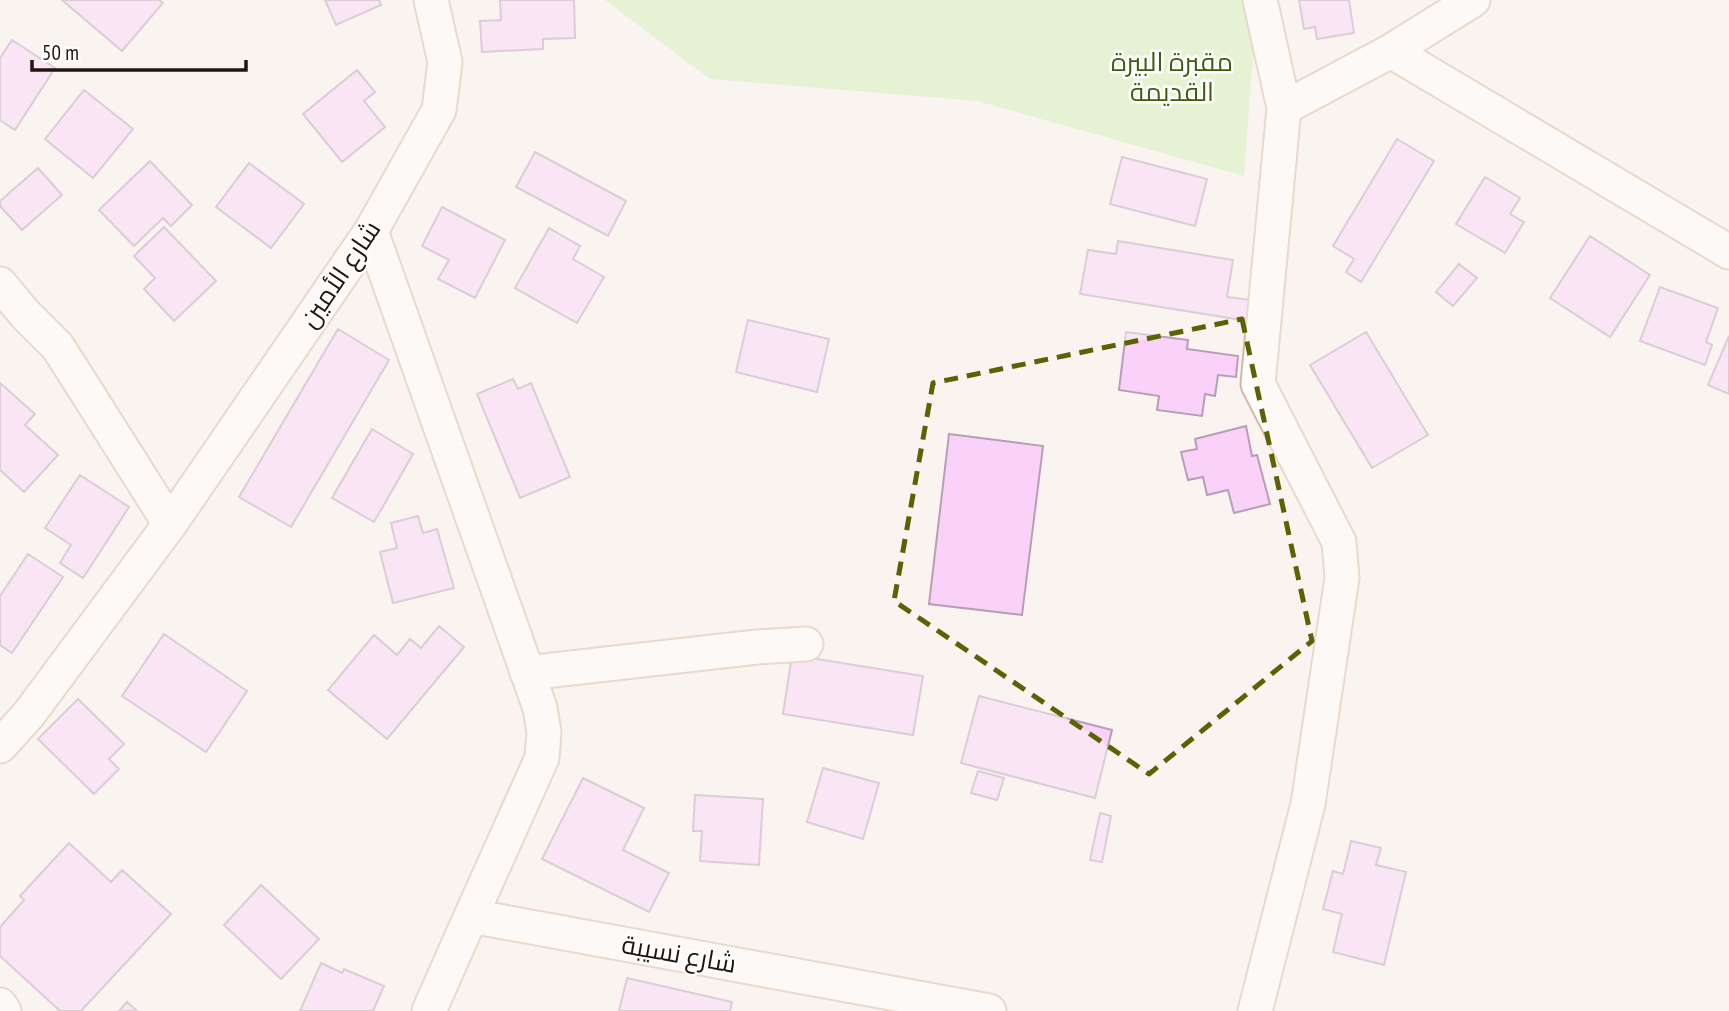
<svg xmlns="http://www.w3.org/2000/svg" width="1729" height="1011" font-family="'PT Sans Narrow',Cairo,sans-serif">
<style>
.green{fill:#cdf2b1}
.building{fill:#fad2f9;stroke:#b79eb6;stroke-width:2}
.lines{fill:none;stroke-linecap:round;stroke-linejoin:round}
.minor-casing{stroke:#d4b8a2;stroke-width:37}
.minor{stroke:#fff;stroke-width:33}
.marked{fill:none;stroke:#596303;stroke-width:5;stroke-dasharray:14 9;stroke-linejoin:round}
.labels{text-anchor:middle;stroke-width:5;stroke-linejoin:round;paint-order:stroke}
.park-label{font-size:26px;fill:#3a5e0e;stroke:#fff}
.street-label{font-size:26px;fill:#20160e;stroke:#fff}
</style>
<rect width="100%" height="100%" fill="#faf4f0"/>
<path class="green" d="M605 0H1243L1255 32 1244 176 977 101 710 79Z"/>
<path class="building" d="M62 0H159L163 3 122 51Z
M325 0H379L381 5 336 25Z
M500 0H574L575 38 543 39V49L482 52 480 21 501 20Z
M1299 0H1349L1354 33 1317 39 1315 27 1304 29Z
M12 40 55 68 15 130 0 120V58Z
M357 70 375 92 364 101 385 127 342 162 303 114Z
M84 90 133 129 93 178 45 139Z
M1397 139 1434 161 1361 282 1346 272 1354 259 1333 246Z
M535 152 626 201 608 236 516 187Z
M1122 157 1207 179 1195 226 1110 204Z
M150 161 192 205 171 226 163 218 134 246 99 210Z
M249 163 304 204 271 248 216 207Z
M38 168 62 195 22 230 0 206V201Z
M1485 177 1520 198 1510 214 1524 222 1505 253 1456 224Z
M442 207 505 240 475 298 438 279 449 260 422 246Z
M164 227 216 281 174 321 144 289 155 278 134 256Z
M549 228 580 246 573 259 604 277 577 323 515 288Z
M1590 236 1650 275 1610 337 1550 298Z
M1118 241 1233 260 1227 297 1251 300 1248 321 1080 294 1088 250 1116 254Z
M1459 264 1477 278 1453 306 1436 292Z
M1660 287 1718 308 1706 342 1712 345 1705 365 1640 341Z
M748 320 829 339 817 392 736 372Z
M338 329 389 360 291 527 239 497Z
M1126 332 1188 340 1187 349 1238 356 1236 377 1218 375 1215 396 1205 394 1202 416 1157 410 1159 396 1119 390Z
M1366 332 1428 435 1372 468 1310 365Z
M1729 336V394L1708 385Z
M513 379 518 389 531 383 570 477 520 498 477 394Z
M0 383 35 414 25 425 58 455 24 492 0 470Z
M1246 426 1252 456 1257 455 1270 504 1234 513 1228 490 1207 495 1203 477 1188 480 1181 452 1197 449 1195 439Z
M372 429 413 454 374 522 332 498Z
M949 434 1043 446 1022 615 929 604Z
M80 475 129 507 83 578 60 563 71 545 45 528Z
M418 516 423 533 437 529 454 588 393 603 380 552 397 548 391 523Z
M28 554 63 577 12 653 0 645V596Z
M439 626 464 647 387 739 328 690 374 635 397 655 410 639 421 648Z
M164 634 247 691 206 752 122 696Z
M792 655 923 676 913 735 783 714Z
M979 696 1112 730 1095 798 961 763Z
M78 699 124 744 109 759 119 769 94 794 38 739Z
M823 768 879 783 863 839 807 822Z
M978 771 1004 778 997 800 971 793Z
M583 778 644 808 623 850 669 873 649 912 542 859Z
M695 795 763 799 759 865 700 861 702 831H693Z
M1100 813 1111 816 1102 862 1090 860Z
M1351 841 1381 848 1376 865 1406 872 1384 965 1333 952 1342 914 1323 909 1333 871 1343 874Z
M69 843 111 882 122 870 171 914 81 1011H60L0 956V927L24 900 20 896Z
M261 885 319 939 281 979 224 925Z
M321 963 342 973 344 969 384 986 373 1011H300Z
M627 978 732 1002 730 1011H619Z
M127 1002 137 1011H119Z"/>
<g class="lines">
<g class="minor-casing">
<path id="minor" d="M1260 0 1284 108
M1391 51 1729 252
M371 231 540 708 544 732 542 758 471 916
M0 284 25 314 58 347 170 524
M527 673 757 647 806 644
M0 746 29 714 170 524 371 231 439 110 445 62 431 0
M0 1005 4 1011
M429 1011 471 916 989 1011
M1255 1011 1308 804 1342 578 1339 542 1258 384 1284 108 1391 51 1473 0"/>
</g>
<use href="#minor" class="minor"/>
</g>
<path d="M0 0H1729V1011H0ZM1242 319 1312 641 1149 774 894 601 933 383Z" fill="#faf4f0" fill-opacity=".55" fill-rule="evenodd"/>
<path class="marked" d="M1242 319 1312 641 1149 774 894 601 933 383Z"/>
<g class="labels">
<g class="park-label">
<text x="1172" y="71">مقبرة البيرة<tspan x="1172" dy="30">القديمة</tspan></text>
</g>
<g class="street-label">
<text transform="translate(340 274) rotate(-56)" y="9">شارع الأمين</text>
<text transform="translate(679 954) rotate(10)" y="9">شارع نسيبة</text>
</g>
</g>
<path d="M32 60v10h214v-10" fill="none" stroke="#20160e" stroke-width="3.5"/>
<text x="42" y="60" font-size="21" fill="#20160e" stroke="#ffffff" stroke-width="5" paint-order="stroke">50 m</text>
</svg>
